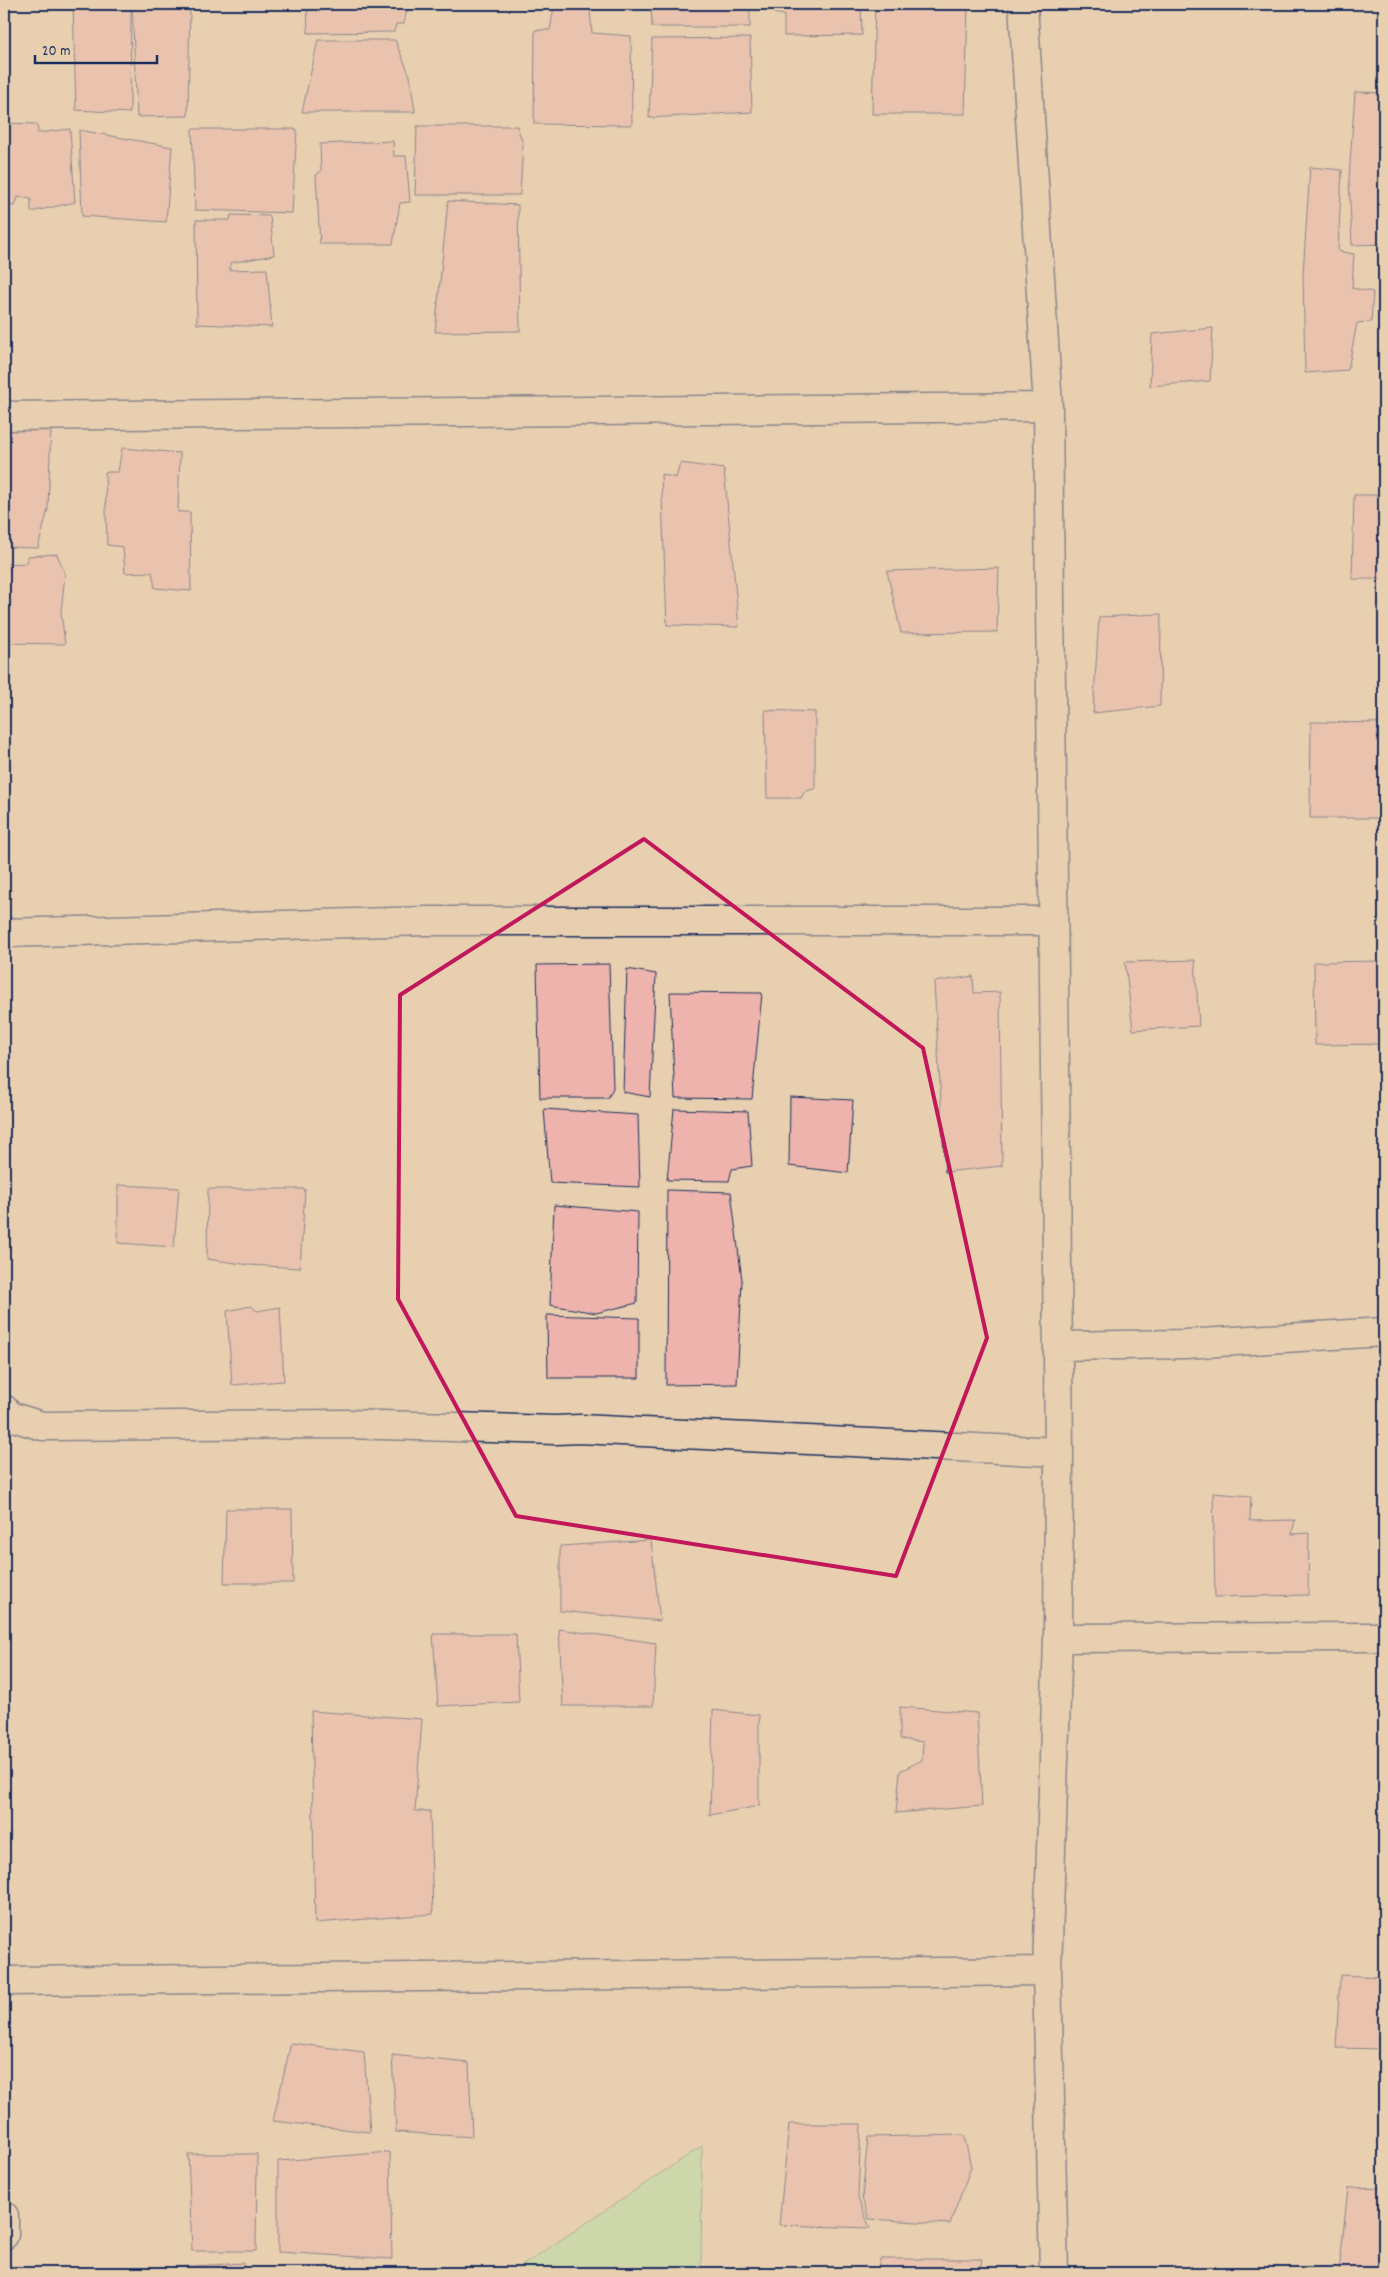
<svg xmlns="http://www.w3.org/2000/svg" width="1388" height="2277" font-family="Dekko,sans-serif">
<style>
.green{fill:#ade1a3;stroke:#648880}
.building{fill:#eeb3ac;stroke:#1b2f5e}
.lines{fill:none;stroke-linecap:round;stroke-linejoin:round}
.minor-casing{stroke:#1b2f5e;stroke-width:31}
.minor{stroke:#e7cfb0;stroke-width:28}
.marked{fill:none;stroke:#c2185b;stroke-width:4;stroke-linejoin:round}
</style>
<rect width="100%" height="100%" fill="#e7cfb0"/>
<filter id="ink" filterUnits="userSpaceOnUse"><feTurbulence type="fractalNoise" baseFrequency=".02" numOctaves="2"/><feDisplacementMap in="SourceGraphic" scale="10" xChannelSelector="R" yChannelSelector="G"/><feConvolveMatrix kernelMatrix="1 2 1 2 8 2 1 2 1" color-interpolation-filters="sRGB"/></filter>
<g filter="url(#ink)">
<path class="green" d="M702 2146 701 2273H511Z"/>
<path class="building" d="M73 4H123V8H131L130 113 76 110Z
M132 4H190L188 116 137 117Z
M307 4H408L404 24H396L394 32 308 33Z
M651 4H750V27H652Z
M775 4H861L862 35 784 36V15L774 13Z
M875 4H968L965 114H872Z
M554 7 590 10 592 33 631 36 632 125 534 124 535 30H550Z
M750 38 752 112 649 118 652 39Z
M318 40H395L410 76 415 112H302Z
M1355 92 1384 93V244L1352 245 1349 178Z
M4 123 37 124 38 133 70 129 75 202 31 212V199L18 197 15 206H4Z
M417 126H517L523 144 520 195H415Z
M192 129H297L292 213 195 210Z
M79 130 172 147 166 222 82 216Z
M393 141 394 156H406L410 202 400 203 393 244H320L316 175 321 171 320 144Z
M1310 167 1342 170 1338 251 1354 254 1352 288 1373 292 1371 322 1357 323 1348 370 1305 373 1303 274Z
M448 201 518 205 520 331 435 332Z
M231 215 270 216 274 255 230 263V270L267 269 272 327 197 324 196 220H230Z
M1213 328 1210 381 1150 386 1152 334Z
M4 428H51L48 509 38 548 4 547Z
M122 448 180 453 178 512H190L191 591 155 588 152 572 125 573 123 547 107 545 105 472H118Z
M680 463 724 469 739 627 667 625 661 474 676 478Z
M1354 495H1384V579H1352Z
M57 554 65 574 61 612 65 644 4 643V564L27 563 28 556Z
M999 568 997 632 901 633 887 571Z
M1161 614 1160 706 1093 713 1099 617Z
M765 710 815 712V789L805 791 801 798H767Z
M1311 722 1384 723V818H1310Z
M1195 960 1199 1026 1133 1030 1125 962Z
M1384 961V1044L1315 1045 1314 962Z
M609 964 613 1088 608 1098H540L537 965Z
M627 969 656 974 650 1097 623 1092Z
M973 976 974 993 1000 992 1002 1166 945 1172 934 982Z
M670 992 762 993 752 1099 675 1098Z
M790 1097 853 1100 848 1173 789 1166Z
M544 1109 638 1115 640 1187 550 1183Z
M674 1109 748 1111 752 1166 732 1169 729 1181 667 1180Z
M118 1185 179 1188 174 1247 118 1243Z
M208 1189H305L300 1268 250 1265 207 1259Z
M667 1190 731 1192 742 1280 737 1384 666 1385Z
M554 1205 638 1212 637 1303 596 1313 550 1305Z
M251 1306 257 1311 280 1307 284 1381 232 1385 227 1311Z
M547 1315 639 1318V1378H548Z
M1213 1493 1251 1496 1250 1521 1295 1520 1292 1534 1309 1533 1308 1595 1215 1597Z
M226 1509H292L293 1583H224Z
M651 1540 660 1621 560 1611V1546Z
M559 1629 656 1643 653 1706H563Z
M433 1634H516L519 1702 438 1706Z
M900 1707 977 1713 982 1806 896 1813 900 1771 922 1760 923 1742 900 1739Z
M713 1710 759 1715V1806L710 1815Z
M311 1711 422 1719 415 1811H430L433 1914 315 1923Z
M1340 1975 1384 1977V2049L1336 2048Z
M291 2043 364 2052 370 2132 273 2121Z
M392 2055 469 2063 472 2137 396 2132Z
M789 2124H861L858 2198 870 2228 779 2225Z
M964 2135 971 2167 950 2224 869 2219 862 2198 868 2137Z
M390 2152 392 2259 278 2252V2161Z
M188 2154H257L256 2251H192Z
M1384 2187V2273H1339L1348 2188Z
M880 2259H982L979 2273H877Z
M243 2263 244 2273H113V2271Z"/>
<g class="lines">
<g class="minor-casing">
<path id="minor" d="M1023 4 1048 407 1059 1452 1058 1638 1047 1971 1054 2273
M4 416 1048 407
M4 933 427 921H1053
M1058 1346 1185 1344 1384 1332
M4 1409 10 1416 42 1426 346 1424 556 1430 580 1429 1059 1452
M1058 1638 1384 1637
M4 1981 1047 1971
M4 2216V2235"/>
</g>
<use href="#minor" class="minor"/>
</g>
</g>
<path d="M0 0H1388V2277H0ZM644 839 923 1048 987 1338 896 1576 516 1516 398 1299 400 995Z" fill="#e7cfb0" fill-opacity=".55" fill-rule="evenodd"/>
<path class="marked" d="M644 839 923 1048 987 1338 896 1576 516 1516 398 1299 400 995Z"/>
<rect width="1388" height="2277" fill="none" stroke="#e7cfb0" stroke-width="20"/>
<rect x="10" y="10" width="1368" height="2257" fill="none" stroke="#1b2f5e" stroke-width="2" filter="url(#ink)"/>
<path d="M35 55v8h122v-8" fill="none" stroke="#1b2f5e" stroke-width="2.5"/>
<text x="42" y="55" font-size="15" fill="#1b2f5e" stroke="#e7cfb0" stroke-width="4" paint-order="stroke">20 m</text>
</svg>
